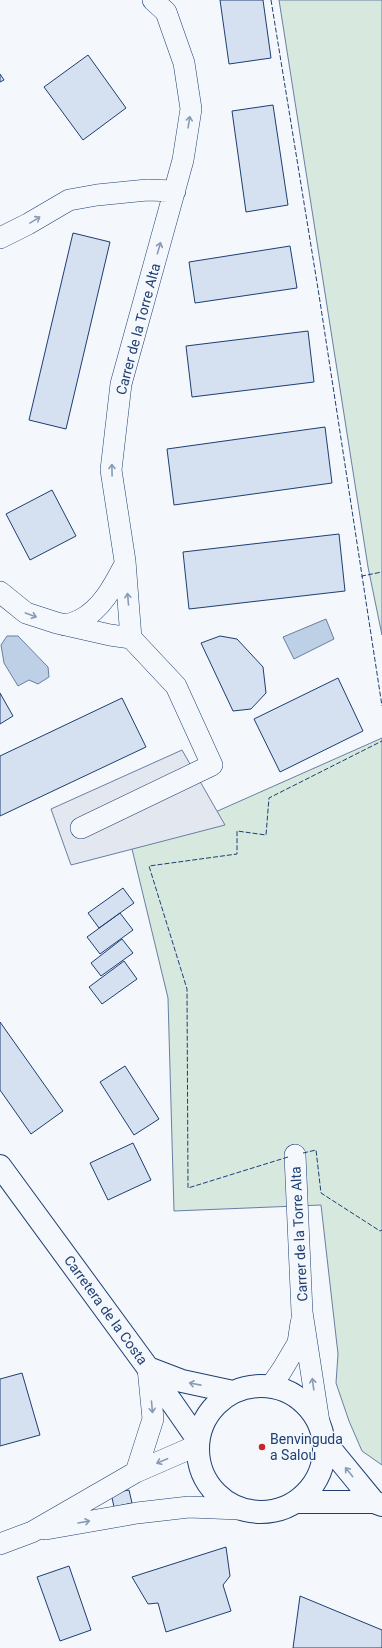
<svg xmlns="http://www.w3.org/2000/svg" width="382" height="1648" font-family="Roboto,sans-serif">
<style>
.green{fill:#d7e8df;stroke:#687fa3}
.parking{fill:#e3e8f0;stroke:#687fa3}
.water{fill:#bed0e5;stroke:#687fa3}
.building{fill:#d5e0f0;stroke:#1d3f73}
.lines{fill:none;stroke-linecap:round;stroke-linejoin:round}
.minor-casing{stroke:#1d3f73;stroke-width:22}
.tertiary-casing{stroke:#1d3f73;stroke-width:24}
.minor{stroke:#f4f7fb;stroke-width:21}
.tertiary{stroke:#f4f7fb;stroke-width:22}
.fence{stroke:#1d3f73;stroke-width:1;stroke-dasharray:5 2;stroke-linecap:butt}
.oneway{stroke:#889bb7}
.poi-dot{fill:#c62828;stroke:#f4f7fb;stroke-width:1.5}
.labels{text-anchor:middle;stroke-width:3;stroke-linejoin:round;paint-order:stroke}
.street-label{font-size:14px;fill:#1d3f73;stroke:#f4f7fb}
.poi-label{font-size:14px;fill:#1d3f73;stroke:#f4f7fb;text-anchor:start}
</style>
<rect width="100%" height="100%" fill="#f4f7fb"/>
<path class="green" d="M279 0H382V635L368 567Z
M382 738V1465L362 1451 349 1421 336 1383 338 1354 321 1205 174 1211 168 998 132 849Z"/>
<path class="parking" d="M182 750 225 825 71 865 51 809Z"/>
<path class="water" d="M326 619 334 639 294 659 283 637Z
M7 636H18L48 667 49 677 38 684 29 680 18 686 4 663 1 645Z"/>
<path class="building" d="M220 0H263L271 58 229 64Z
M88 55 126 108 83 140 44 87Z
M0 74 4 80 0 82Z
M273 105 288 205 246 212 232 111Z
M73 233 110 242 66 429 29 420Z
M290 246 297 288 195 303 189 262Z
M308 331 314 382 192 397 186 346Z
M325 427 332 483 174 505 167 449Z
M52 490 76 536 30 560 6 514Z
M339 534 345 591 189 609 183 552Z
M220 636 237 639 263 667 266 693 251 709 233 711 201 643Z
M338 678 363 731 280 772 254 719Z
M0 693 13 716 0 724Z
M122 698 146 747 0 816V756Z
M123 888 134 903 99 928 88 913Z
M120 913 133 930 100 954 87 937Z
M122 939 133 953 101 976 91 963Z
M124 961 137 979 102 1004 89 987Z
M0 1022 63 1111 31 1134 0 1090Z
M125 1066 159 1119 134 1135 100 1082Z
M133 1143 151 1180 108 1200 90 1163Z
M22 1373 40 1435 0 1446V1379Z
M129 1490 132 1503 114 1507 111 1493Z
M226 1547 230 1576 223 1585 231 1611 166 1632 158 1603 148 1604 132 1577Z
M69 1566 91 1630 60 1641 37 1577Z
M300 1596 382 1630V1648H293Z"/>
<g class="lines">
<g class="minor-casing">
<path id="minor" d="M0 238 28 224 69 200 97 195 147 190 175 191
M0 592 26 613 57 623 110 635 131 638
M65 625C70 624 76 622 80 620 102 609 114 585 125 564
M81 828 212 765 176 686 131 638 125 561 111 470 121 384 183 160 191 109 184 63 166 12 153 0
M295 1155 302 1312 319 1422
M271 1386 282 1370 298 1343 301 1323
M136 1472 153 1419 148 1368
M46 1529 137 1513 189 1507 239 1509
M0 1544 32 1532 136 1472 198 1445"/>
</g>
<g class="tertiary-casing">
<path id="tertiary" d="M0 1166 148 1368 198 1440
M148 1368 182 1381 233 1392
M198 1449a63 63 0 1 1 126 0a63 63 0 1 1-126 0Z
M324 1441 374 1502
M296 1502H374L382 1505"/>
</g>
<use href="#minor" class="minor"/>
<use href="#tertiary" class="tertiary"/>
<path class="fence" d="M271 0 319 295 382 706
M362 577V576L382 572
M303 1153 316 1150 321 1193 380 1231 382 1230
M288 1157 188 1188 187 989 149 866 237 854V831L266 835 269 798 382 741"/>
</g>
<defs><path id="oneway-shaft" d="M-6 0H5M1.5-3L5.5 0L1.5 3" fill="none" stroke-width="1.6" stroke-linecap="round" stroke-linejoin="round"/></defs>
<g class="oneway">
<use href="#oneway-shaft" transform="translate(189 122) rotate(-81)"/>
<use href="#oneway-shaft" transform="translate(35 220) rotate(-31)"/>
<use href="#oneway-shaft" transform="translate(159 248) rotate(-74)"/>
<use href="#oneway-shaft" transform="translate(112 470) rotate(-91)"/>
<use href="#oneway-shaft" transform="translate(128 599) rotate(-95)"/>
<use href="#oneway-shaft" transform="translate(31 615) rotate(20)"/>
<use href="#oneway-shaft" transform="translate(195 1384) rotate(-169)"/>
<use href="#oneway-shaft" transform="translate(313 1384) rotate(-98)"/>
<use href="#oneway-shaft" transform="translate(152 1407) rotate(85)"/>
<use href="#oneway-shaft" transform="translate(162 1461) rotate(157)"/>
<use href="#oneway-shaft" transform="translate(349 1472) rotate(-129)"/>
<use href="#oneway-shaft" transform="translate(84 1522) rotate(-10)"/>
</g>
<circle class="poi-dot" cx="262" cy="1447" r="4"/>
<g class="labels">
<g class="street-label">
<text transform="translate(138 329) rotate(-75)" y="5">Carrer de la Torre Alta</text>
<text transform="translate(299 1234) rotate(-93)" y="5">Carrer de la Torre Alta</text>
<text transform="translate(106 1310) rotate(54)" y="5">Carretera de la Costa</text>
</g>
<g class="poi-label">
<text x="270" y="1444">Benvinguda<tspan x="270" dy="16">a Salou</tspan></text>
</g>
</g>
</svg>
